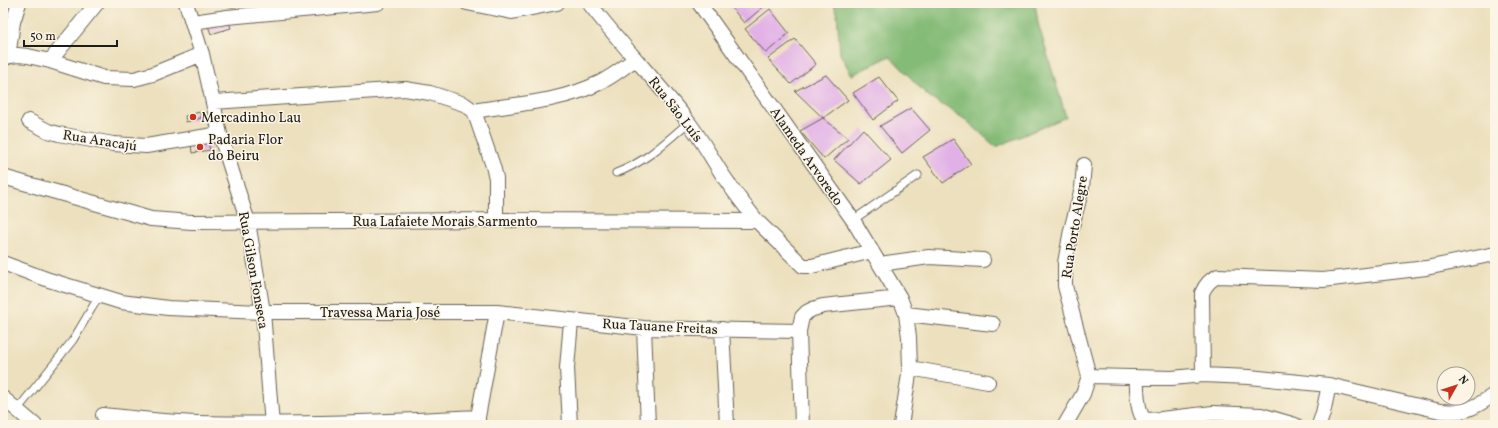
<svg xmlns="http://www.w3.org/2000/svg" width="1498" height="428" font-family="Vollkorn,serif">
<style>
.forest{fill:#84bb77;stroke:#506c4a}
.building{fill:#e1b0e7}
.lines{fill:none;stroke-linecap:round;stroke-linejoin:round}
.service-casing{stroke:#656155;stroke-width:9}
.minor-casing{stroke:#656155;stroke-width:16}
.service{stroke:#fff;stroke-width:7}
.minor{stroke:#fff;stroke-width:14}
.poi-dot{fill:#c8321e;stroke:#fcf5e5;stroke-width:1.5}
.labels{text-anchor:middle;stroke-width:3;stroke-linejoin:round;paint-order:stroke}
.street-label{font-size:14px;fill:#1c1c1c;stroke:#fcf5e5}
.poi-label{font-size:14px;fill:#1c1c1c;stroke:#fcf5e5;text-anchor:start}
</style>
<rect width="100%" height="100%" fill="#fcf5e5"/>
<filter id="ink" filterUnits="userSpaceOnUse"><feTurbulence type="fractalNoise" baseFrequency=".025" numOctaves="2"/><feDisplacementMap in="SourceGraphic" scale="8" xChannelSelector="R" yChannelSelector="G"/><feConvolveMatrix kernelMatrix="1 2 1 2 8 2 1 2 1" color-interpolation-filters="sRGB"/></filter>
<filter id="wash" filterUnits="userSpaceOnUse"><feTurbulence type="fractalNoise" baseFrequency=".012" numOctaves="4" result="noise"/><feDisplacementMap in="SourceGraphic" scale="16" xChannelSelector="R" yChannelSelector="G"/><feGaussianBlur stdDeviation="0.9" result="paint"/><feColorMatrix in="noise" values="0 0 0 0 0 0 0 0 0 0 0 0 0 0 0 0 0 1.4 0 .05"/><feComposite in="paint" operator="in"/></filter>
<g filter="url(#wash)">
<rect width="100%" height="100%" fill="#ece0be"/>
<path class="forest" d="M833 3H1035L1038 23 1066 117 996 147 966 120 927 95 890 56 852 75 840 54 837 13Z"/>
<g id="blocks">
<path class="building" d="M728 3H768L744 23Z
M770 9 789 33 766 53 745 29Z
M227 17 231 28 211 34 207 23Z
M795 39 816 64 791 84 768 59Z
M826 75 848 100 823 118 795 91Z
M879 77 898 101 873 120 853 93Z
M911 108 930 130 902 153 880 126Z
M200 112 201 118 186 122 185 116Z
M823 118 848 138 824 159 800 131Z
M863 129 891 160 861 184 834 160Z
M953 139 971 164 943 183 923 157Z
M208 142 210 150 192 153 191 144Z"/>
</g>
</g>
<g filter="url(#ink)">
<use href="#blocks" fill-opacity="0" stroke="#656155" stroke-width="1"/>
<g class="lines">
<g class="service-casing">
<path id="service" d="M616 173C644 163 666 142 689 122
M853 220 918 175
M17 410 73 340 99 296"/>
</g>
<g class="minor-casing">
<path id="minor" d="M186 3 202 54 220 134 248 222 263 312 272 425
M467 3 512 12 557 3
M589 3C621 45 657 81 689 123 702 140 712 159 724 177 734 192 745 206 757 221
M699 3 853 220 900 298 906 314 909 337 910 368 901 425
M193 22 227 17 378 3
M3 57 18 55 28 56 50 61 104 78 134 79 153 74 202 54
M8 57 13 22 19 3
M50 61 97 3
M214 102 405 89 430 93 464 104 474 111 493 166 496 178V220
M474 111C515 104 561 102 599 83 612 77 623 68 635 59
M29 121 48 131 59 134 113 144 146 146 220 134
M3 177 151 219 192 222 496 220 757 221 803 266H812L872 251
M3 263 49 280 121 302 168 308 263 312H497L644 328 799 331
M880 264 929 257 983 260
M906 314 993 324
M644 328 648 425
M722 329 727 425
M910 368 988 382
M1203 375 1202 293C1206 284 1210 280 1218 276L1323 280 1426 268 1495 254
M1089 376 1172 378 1203 375 1249 377 1329 385 1323 413 1319 425
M1136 377C1138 390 1136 407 1143 418L1148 420 1161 419 1213 413 1261 415 1295 425
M1329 385 1440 411C1466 413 1473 409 1495 394
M3 398 35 425
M103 415C134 418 166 422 197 423 291 425 384 422 478 417
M478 425V417L497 312
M570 425 567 368 571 321
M802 425 799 331 802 317 807 312 813 309 823 306 900 298
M1065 425 1083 394 1089 376 1065 286V263L1071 230 1082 188 1084 165"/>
</g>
<use href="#service" class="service"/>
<use href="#minor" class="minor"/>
</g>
</g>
<g class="poi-dot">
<circle cx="193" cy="117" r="4"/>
<circle cx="200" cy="147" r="4"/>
</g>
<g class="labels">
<g class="street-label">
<text transform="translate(676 109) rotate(52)" y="5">Rua São Luís</text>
<text transform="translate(100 140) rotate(9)" y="5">Rua Aracajú</text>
<text transform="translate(807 156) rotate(55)" y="5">Alameda Arvoredo</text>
<text x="445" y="226">Rua Lafaiete Morais Sarmento</text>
<text transform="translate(1074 227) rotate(-81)" y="5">Rua Porto Alegre</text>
<text transform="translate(254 270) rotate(80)" y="5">Rua Gilson Fonseca</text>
<text x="380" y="317">Travessa Maria José</text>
<text transform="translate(660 326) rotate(3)" y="5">Rua Tauane Freitas</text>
</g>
<g class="poi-label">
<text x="201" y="122">Mercadinho Lau</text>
<text x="208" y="144">Padaria Flor<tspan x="208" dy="16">do Beiru</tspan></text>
</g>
</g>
<rect width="1498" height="428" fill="none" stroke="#fcf5e5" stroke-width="16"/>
<g transform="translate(1456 386) rotate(51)"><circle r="19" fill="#fcf5e5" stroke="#a29e95"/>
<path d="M0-3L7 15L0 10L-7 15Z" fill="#c8321e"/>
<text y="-6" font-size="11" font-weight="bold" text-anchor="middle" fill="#1c1c1c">N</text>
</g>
<path d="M24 40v6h93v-6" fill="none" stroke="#1c1c1c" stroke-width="2"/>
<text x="30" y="40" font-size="12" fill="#1c1c1c" stroke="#fcf5e5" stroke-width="3" paint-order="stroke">50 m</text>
</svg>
